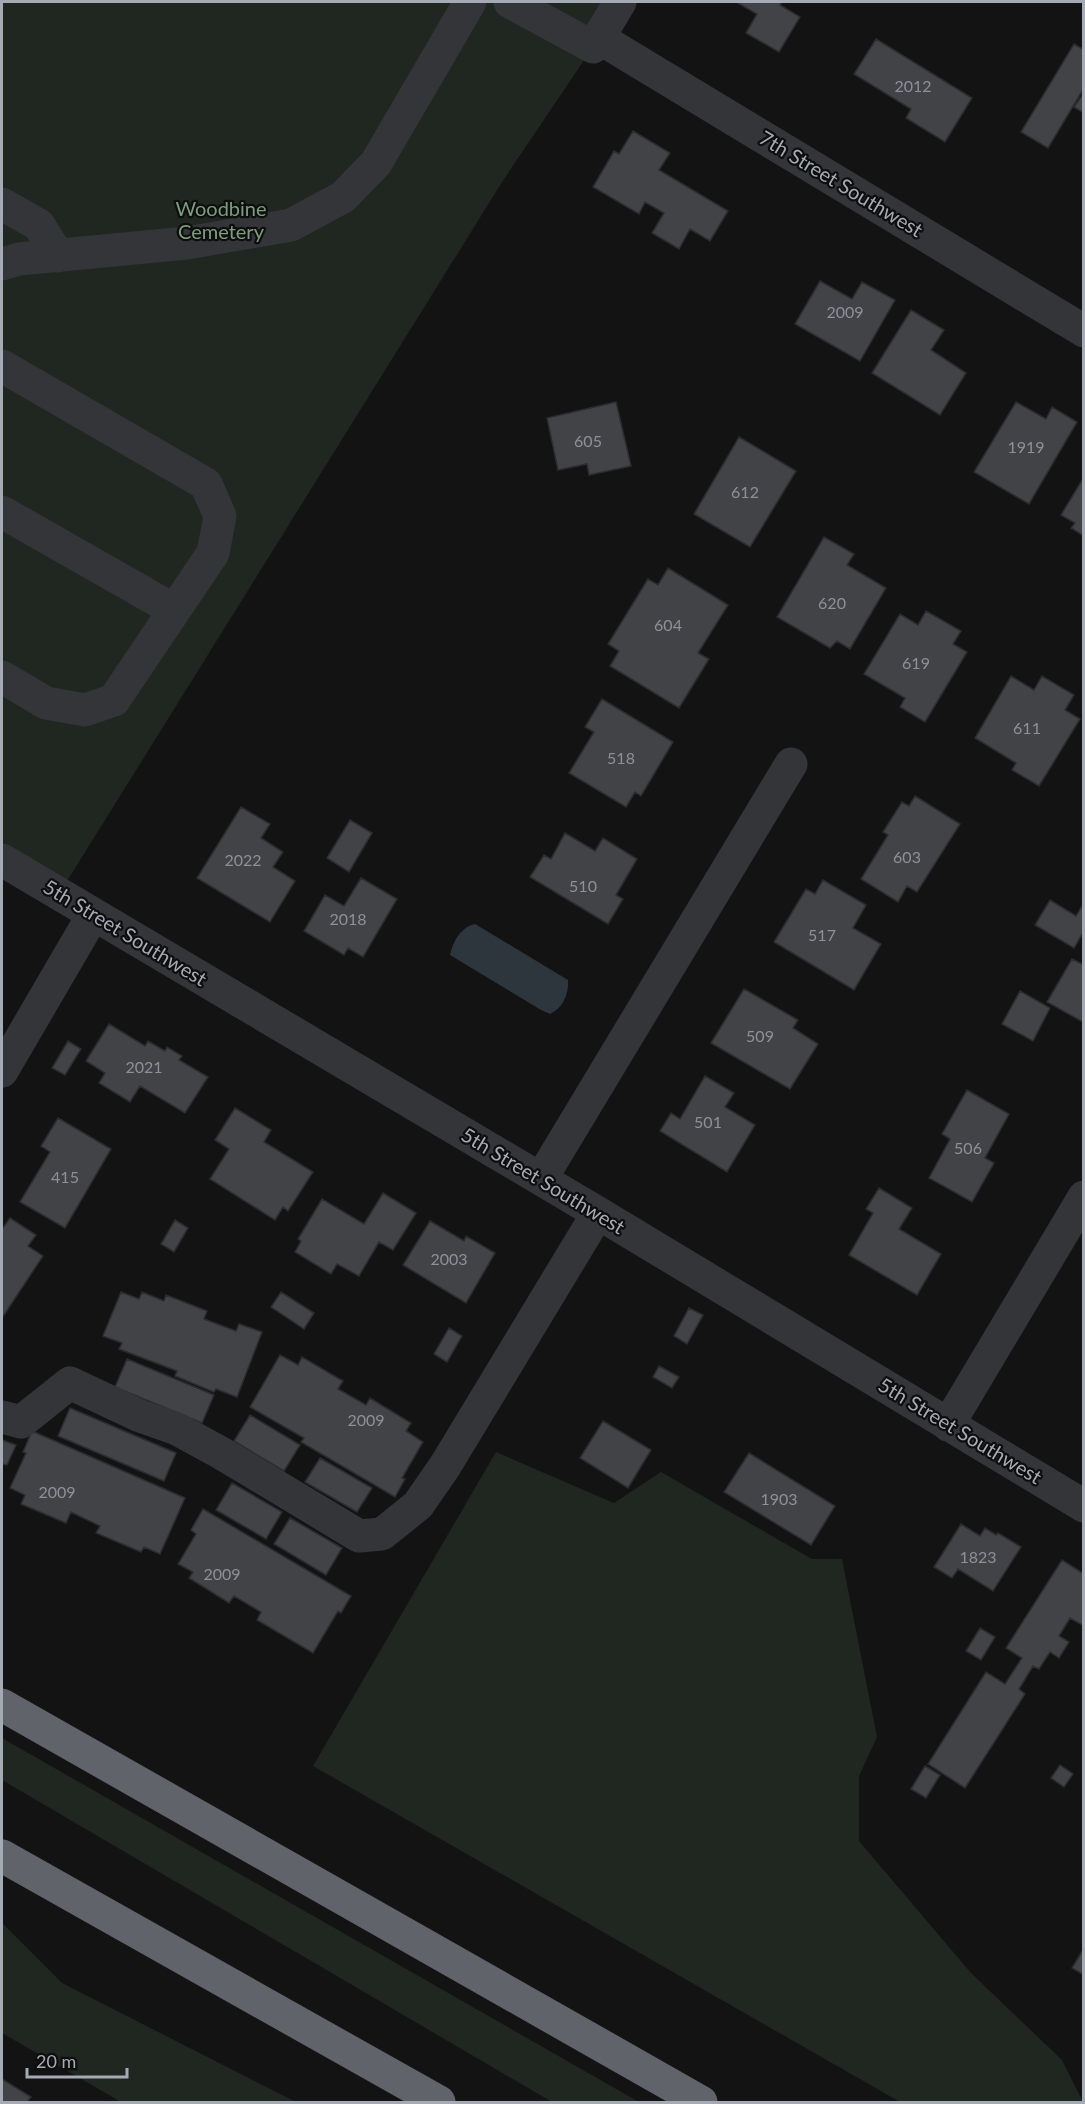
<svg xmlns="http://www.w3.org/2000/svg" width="1085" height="2104" font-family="Lato,sans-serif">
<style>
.green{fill:#1f2720}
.water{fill:#2d363c}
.building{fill:#424347;stroke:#2d2d30;stroke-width:1.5}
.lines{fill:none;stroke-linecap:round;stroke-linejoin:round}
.minor{stroke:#343539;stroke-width:33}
.highway{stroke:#60636a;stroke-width:33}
.labels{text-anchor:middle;stroke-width:4.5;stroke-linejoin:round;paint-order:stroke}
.number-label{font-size:16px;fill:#8c9199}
.street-label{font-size:20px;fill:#a5abb4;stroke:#0e0e0f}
.park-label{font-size:20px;fill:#7d9e7d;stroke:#0e0e0f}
</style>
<rect width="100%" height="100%" fill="#131314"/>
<path class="green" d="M2 2H620L599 38 504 179 59 894 2 859Z
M496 1452 614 1503 661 1472 812 1559H842L877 1737 859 1776V1841L971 1973 1062 2060 1083 2102H900L313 1766Z
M2 1738 639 2102H552L2 1780Z
M2 1923 62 1983 296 2102H121L2 2033Z"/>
<path class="water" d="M475 924 568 980C569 994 563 1008 550 1014L541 1010 450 955C453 941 461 927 475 924Z"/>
<path class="building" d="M736 2H782L780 5 800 17 779 52 746 33 757 14Z
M876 39 972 98 945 142 906 118 911 109 854 74Z
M1074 44 1084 50V88L1048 148 1021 132Z
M1084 93V113L1074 107Z
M633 131 670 153 659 170 728 211 710 241 690 229 679 249 652 233 664 213 645 202 639 214 593 187 614 151 619 154Z
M820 281 852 299 862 282 895 300 860 361 795 324Z
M911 310 944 330 931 350 966 373 940 415 872 373Z
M616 402 631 466 589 475 587 464 558 470 547 418Z
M1016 402 1046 419 1052 407 1077 422 1029 504 974 472Z
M739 437 796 471 750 547 694 514Z
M1084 477V536L1071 528 1075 523 1061 515Z
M824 537 854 554 847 565 886 588 850 649 837 641 830 648 777 617Z
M668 568 728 605 698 653 709 659 679 708 610 666 619 651 608 644 648 579 658 585Z
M926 611 961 631 953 644 967 652 925 722 900 707 905 698 864 674 900 614 918 625Z
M1011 676 1034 690 1042 676 1074 695 1065 710 1080 719 1039 786 1012 770 1016 763 975 738Z
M602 699 673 742 641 796 635 792 626 807 569 773 594 732 585 727Z
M915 796 960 824 917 892 907 886 898 902 861 879 888 835 883 832 902 802 909 806Z
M241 807 270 824 261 838 283 852 273 867 295 881 270 922 197 878Z
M350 820 372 833 349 872 327 858Z
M565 833 595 851 603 838 637 859 616 895 623 899 608 924 530 877 544 855 551 859Z
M361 878 397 899 363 957 348 948 344 955 304 931 325 895 344 906Z
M823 880 866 905 853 928 881 944 854 990 774 942 806 889 815 894Z
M1050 900 1076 916 1084 903V931L1074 948 1035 925Z
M1072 959 1084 965 1083 1022 1047 1002Z
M744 989 798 1020 793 1028 818 1044 790 1089 711 1043Z
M1020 991 1050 1008 1033 1041 1002 1024Z
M109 1024 145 1046 148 1041 165 1051 167 1047 182 1056 179 1060 208 1077 185 1113 140 1086 130 1102 99 1083 105 1073 86 1061Z
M68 1041 81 1049 65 1075 52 1068Z
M705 1076 734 1093 725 1107 755 1125 727 1172 660 1131 671 1113 680 1119Z
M967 1090 1009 1114 985 1158 994 1163 972 1202 929 1178 950 1139 942 1134Z
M235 1108 271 1130 264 1142 313 1172 288 1211 283 1207 275 1220 210 1179 229 1149 215 1140Z
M58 1118 111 1149 65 1228 20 1202 50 1152 41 1146Z
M879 1188 912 1208 899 1229 941 1254 917 1295 849 1255 873 1213 866 1209Z
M383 1193 416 1213 393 1250 379 1242 359 1276 337 1264 331 1274 295 1252 301 1241 298 1239 322 1199 364 1224Z
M10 1218 36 1235 28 1246 43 1256 2 1318V1229Z
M175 1220 188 1228 174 1252 161 1244Z
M430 1221 464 1241 466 1236 495 1253 466 1303 403 1265Z
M121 1292 139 1299 142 1292 164 1301 166 1295 207 1311 204 1319 236 1331 239 1324 262 1332 237 1397 216 1389 214 1392 175 1376 177 1371 119 1349 122 1343 103 1336Z
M281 1292 314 1313 304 1329 271 1307Z
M689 1308 703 1315 687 1344 674 1336Z
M449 1328 462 1336 447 1362 434 1354Z
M280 1355 298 1365 302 1357 343 1381 338 1389 366 1405 370 1398 411 1423 406 1431 423 1442 402 1478 405 1479 395 1497 301 1442 304 1438 250 1407Z
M127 1359 214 1395 202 1423 115 1387Z
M659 1366 679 1377 672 1388 653 1377Z
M70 1408 176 1453 164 1481 58 1436Z
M250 1415 300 1445 284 1471 234 1441Z
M603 1421 651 1450 628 1488 580 1458Z
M32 1431 185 1498 160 1554 144 1547 141 1552 96 1533 100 1526 71 1512 66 1523 21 1504 25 1495 10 1488 26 1453 23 1452Z
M2 1440 16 1445 7 1465 2 1464Z
M749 1453 835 1506 811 1545 724 1492Z
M320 1458 372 1488 357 1512 305 1482Z
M232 1483 282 1512 266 1539 216 1510Z
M203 1509 351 1596 341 1613 338 1611 313 1653 257 1620 261 1612 234 1596 229 1603 189 1578 193 1572 178 1564 196 1534 191 1530Z
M290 1518 342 1548 326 1575 274 1544Z
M961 1524 980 1536 985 1528 996 1535 998 1533 1021 1547 993 1591 958 1569 952 1578 934 1567Z
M1062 1560 1084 1574V1626L1070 1618 1059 1636 1069 1642 1059 1658 1050 1652 1039 1669 1033 1666 1019 1689 1025 1694 965 1788 928 1764 986 1672 1005 1684 1022 1658 1006 1648Z
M980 1628 995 1637 981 1660 966 1651Z
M1060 1765 1073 1774 1064 1787 1051 1778Z
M925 1766 940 1775 926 1798 911 1789Z
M1084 1948V1975L1072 1968Z
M2 2079 31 2097 27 2102H2Z"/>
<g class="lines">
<path class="minor" d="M510 2 593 47 620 2
M599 38 1084 331
M2 204 39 225 58 256
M2 264 19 259 187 243 291 225 343 197 376 163 470 2
M2 366 206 484 220 516 213 553 114 700 85 710 46 703 2 677
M2 512 174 610
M2 860 598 1213 1084 1506
M2 1071 93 915
M541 1179 791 764
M2 1417 21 1422 70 1383 140 1416 177 1429 221 1453 359 1536 382 1534 418 1505 445 1466 598 1213
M948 1425 1084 1197"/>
<path class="highway" d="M2 1705 701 2102
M2 1856 439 2102"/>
</g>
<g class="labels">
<g class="number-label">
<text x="913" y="92">2012</text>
<text x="845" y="318">2009</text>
<text x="588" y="447">605</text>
<text x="1026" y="453">1919</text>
<text x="745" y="498">612</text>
<text x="832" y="609">620</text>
<text x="668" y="631">604</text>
<text x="916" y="669">619</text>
<text x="1027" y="734">611</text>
<text x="621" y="764">518</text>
<text x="907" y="863">603</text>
<text x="243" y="866">2022</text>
<text x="583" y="892">510</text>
<text x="348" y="925">2018</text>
<text x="822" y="941">517</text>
<text x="760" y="1042">509</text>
<text x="144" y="1073">2021</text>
<text x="708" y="1128">501</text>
<text x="968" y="1154">506</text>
<text x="65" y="1183">415</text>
<text x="449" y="1265">2003</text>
<text x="366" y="1426">2009</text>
<text x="57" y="1498">2009</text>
<text x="779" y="1505">1903</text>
<text x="978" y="1563">1823</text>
<text x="222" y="1580">2009</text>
</g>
<g class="street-label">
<text transform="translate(841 184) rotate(31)" y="7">7th Street Southwest</text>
<text transform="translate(125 933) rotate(31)" y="7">5th Street Southwest</text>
<text transform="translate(543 1181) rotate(31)" y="7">5th Street Southwest</text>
<text transform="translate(960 1431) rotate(31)" y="7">5th Street Southwest</text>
</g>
<g class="park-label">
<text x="221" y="216">Woodbine<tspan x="221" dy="23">Cemetery</tspan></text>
</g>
</g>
<rect width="1085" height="2104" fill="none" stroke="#a5abb4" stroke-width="6"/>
<path d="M27 2068v9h100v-9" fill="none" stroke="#a5abb4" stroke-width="3"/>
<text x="36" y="2068" font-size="18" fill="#a5abb4" stroke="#0e0e0f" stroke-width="4.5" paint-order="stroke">20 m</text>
</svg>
